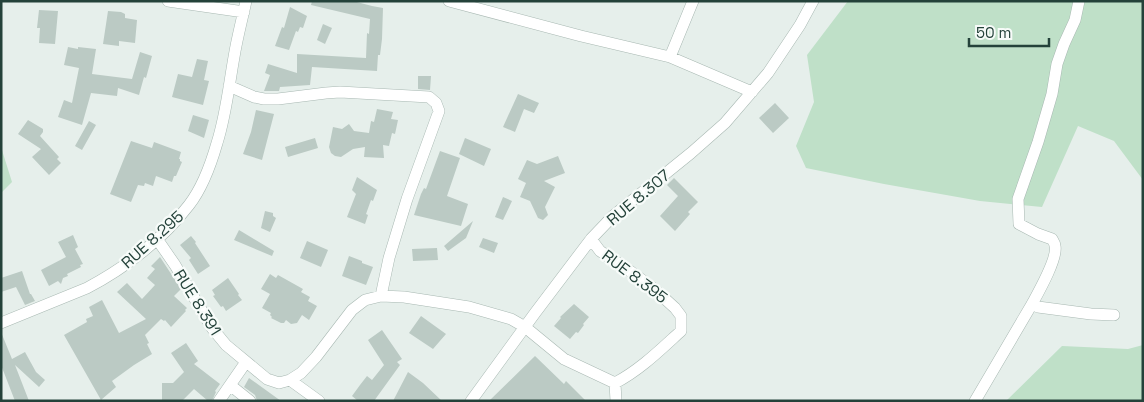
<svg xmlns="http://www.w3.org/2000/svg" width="1144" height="402" font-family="'Space Grotesk',sans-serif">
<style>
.green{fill:#bfe0c8}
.building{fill:#bbcac4}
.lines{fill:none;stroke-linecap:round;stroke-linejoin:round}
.minor-casing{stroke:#a8b8b2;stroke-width:12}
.minor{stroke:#fff;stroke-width:11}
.labels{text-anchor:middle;stroke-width:4.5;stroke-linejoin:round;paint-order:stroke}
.street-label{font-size:16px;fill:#24423a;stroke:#f7fbf9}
</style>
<rect width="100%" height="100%" fill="#e6efeb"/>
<path class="green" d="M848 1H1143V180L1114 141 1078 126 1042 207 980 201 884 184 806 168 796 146 814 102 807 55Z
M1 147 12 182 1 193Z
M1143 345V401H1006L1062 346 1128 349Z"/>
<path class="building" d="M312 1H353L372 6 383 8 382 39 380 55H378L377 71 312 67 310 85 280 87 279 91H264L270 75 265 73 268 64 297 73V54L366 58 367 33 369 34 370 19 311 5Z
M290 7 307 16 303 28 300 27 298 32 296 31 289 50 275 46 282 27 284 28Z
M39 10 58 11 55 44 39 43 40 28H37Z
M108 11 121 12 125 14V18L137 20 135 43 119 41V46L103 44Z
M323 24 332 28 325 44 317 40Z
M68 47 78 49V47L96 49 92 74 132 79 140 52 152 56 146 78 144 77 139 95 118 88 117 96 91 93 82 125 58 117 64 100 72 103 79 68 64 65Z
M197 59 208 61 204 80 209 81 203 105 172 97 178 74 192 77Z
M418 76H431L430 90 418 89Z
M518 94 539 103 534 113 524 109 515 132 503 127Z
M775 103 789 118 773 133 759 118Z
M377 109 393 112 391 119 398 120 395 134 392 133 389 146 383 145 384 158 364 157 365 147 353 149 341 157 335 156 331 153 329 147 333 127 342 129 349 124 354 131 369 133 371 121 374 122Z
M256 110 274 114 262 160 243 154 251 132Z
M193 115 209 120 204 138 188 131Z
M28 120 43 129V132L40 136 59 157 57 159 61 163 49 175 32 157 41 149 18 134Z
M89 121 96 125 82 150 75 146Z
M315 138 318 148 288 157 285 147Z
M465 138 491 149 484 166 459 154Z
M131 141 152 148 154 142 181 152 179 159H180V161L182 162 176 176H174L172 182 156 176 153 186 145 183 144 186 138 185 131 202 110 194Z
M440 151 460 158 447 196 468 204 461 226 414 215 421 194 424 188 426 189Z
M558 156 565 173 544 181 555 187 545 207 548 215 543 220 538 218 530 201 520 197 526 183 518 179 527 160 537 164Z
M357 177 377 190 373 201 371 200 366 214 368 215 365 224 347 217 356 194 352 190Z
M674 178 698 202 688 212 690 214 675 231 660 216 678 196 667 185Z
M503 197 512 201 503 220 495 217Z
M265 211 273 213V216L276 218 270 232 261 228Z
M473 221 466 238 448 251 444 246Z
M239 230 274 251 272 256 234 240Z
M73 235 78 247 75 249 83 264 80 265 81 267 67 274 68 276 63 278 61 284 58 281 49 286 41 270 66 257 58 242Z
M191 236 196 242 195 243 210 266 198 274 189 260 191 258 180 245Z
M483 238 498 243 494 253 479 247Z
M307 241 328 250 321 267 300 258Z
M437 248 438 260 413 261 412 249Z
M349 256 362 261V263L373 267 366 285 342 276Z
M160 257 181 289 174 296 187 308 185 310 186 311 171 327 165 320 164 321 161 319 145 335 149 343 147 344 152 354 134 365 112 381 116 387 101 400 64 335 87 322 86 319 93 316 89 307 102 300 119 333 146 319 117 292 127 283 142 299 155 285 147 278 155 269 151 266Z
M22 271 30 294H31L35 301 25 305 16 287 1 292V278Z
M270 274 276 278 278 275 303 289 301 292 310 297 308 301 317 306 309 320 302 315 297 323 291 324 286 320 284 323H281L271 318 272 317 270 315 271 313 262 308 270 294 261 289Z
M228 278 239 294 238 295 242 300 226 311 223 306 221 307 213 296 215 295 212 290Z
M574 304 589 317 583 324 584 325 578 333 576 332 570 339 554 326 561 318 560 317Z
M421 316 446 334 433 349 409 333Z
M382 330 402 359 397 362 400 365 374 401H358L352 396 360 385 367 376 372 380 384 365 368 340Z
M1 332 12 359 25 352 36 372 45 380 39 387 15 365 29 401H15L1 365Z
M186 343 198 361 194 364 220 384 215 391 216 392 212 401H208L194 389 182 401H162V383H173L184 372 171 353Z
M535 356 564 384 566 381 586 401H489Z
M408 372 423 383 442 401H393Z
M249 378 281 401H257L255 395 244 387Z"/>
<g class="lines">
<g class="minor-casing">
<path id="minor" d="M168 1 244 12
M449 1 581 36 670 57 752 92
M1079 1 1075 20 1064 44 1057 64 1052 94 1038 142 1018 199 1019 224 1038 234 1052 239C1053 241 1055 243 1055 246 1058 258 1038 293 1032 304L1038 307 1091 314 1114 315
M670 57 693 1
M229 86 254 97 264 99H278L326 93 340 92 429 97 436 103 439 111 407 199 389 258 381 296
M157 239 175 265 212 328 226 345 267 379 279 383 290 380 319 401
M1 323 87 288C125 268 163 239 189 205 203 187 211 164 217 143 226 115 229 85 234 57 237 38 242 20 246 1
M290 380 301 373 316 357 352 310 365 300 381 296 404 297 469 307 511 319 525 327 564 359 615 383C640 370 660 350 681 331V316L675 308 653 288 630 271 600 251 591 239
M615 383 616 401
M230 385 250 401
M219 401 246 362
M471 401 535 313 591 239 613 216 691 153 725 123 768 73 800 25 813 1
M975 401 1032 304"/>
</g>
<use href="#minor" class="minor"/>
</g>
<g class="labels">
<g class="street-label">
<text transform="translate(638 197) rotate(-40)" y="6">RUE 8.307</text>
<text transform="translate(152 239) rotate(-42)" y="6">RUE 8.295</text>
<text transform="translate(635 276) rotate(37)" y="6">RUE 8.395</text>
<text transform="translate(198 302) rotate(58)" y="6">RUE 8.391</text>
</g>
</g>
<rect width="1144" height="402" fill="none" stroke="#24423a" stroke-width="5"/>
<path d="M969 38v8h80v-8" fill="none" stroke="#24423a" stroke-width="2.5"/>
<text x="976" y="38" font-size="15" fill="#24423a" stroke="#f7fbf9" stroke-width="4" paint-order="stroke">50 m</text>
</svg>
